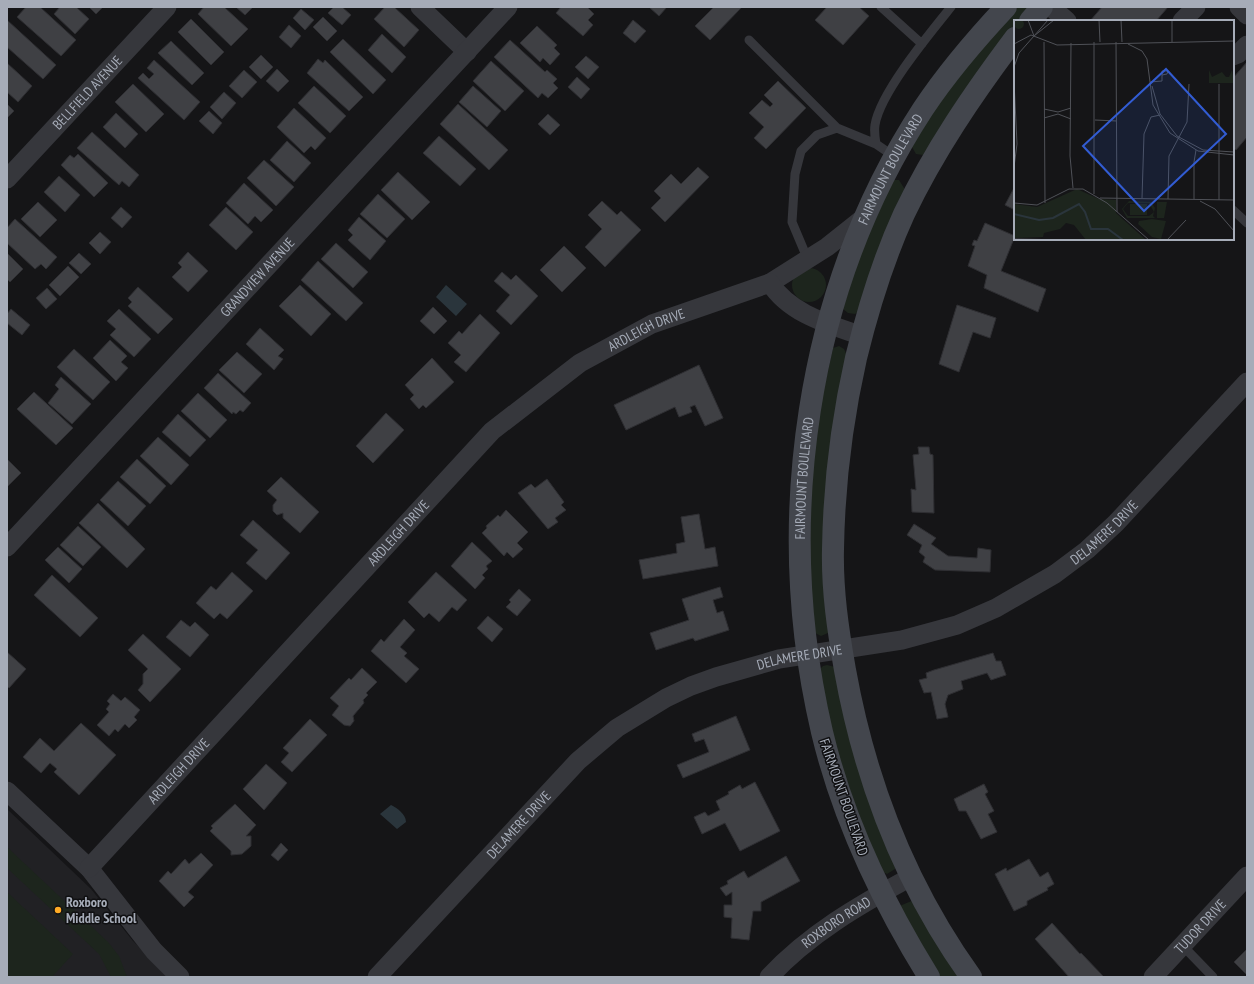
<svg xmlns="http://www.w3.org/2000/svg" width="1254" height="984" font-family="'PT Sans Narrow',sans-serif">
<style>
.built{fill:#212124}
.green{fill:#1d251d}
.water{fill:#2a353c}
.building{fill:#3f4044;stroke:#2f2f33}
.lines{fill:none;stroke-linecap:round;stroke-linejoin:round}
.service{stroke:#36373c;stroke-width:9}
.minor{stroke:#36373c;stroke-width:19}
.secondary{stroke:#43464d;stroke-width:22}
.poi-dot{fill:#ffab25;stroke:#101012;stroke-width:1.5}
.labels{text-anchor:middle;stroke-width:3;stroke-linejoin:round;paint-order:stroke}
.street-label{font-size:14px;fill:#a6acb8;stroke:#101012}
.poi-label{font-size:14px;font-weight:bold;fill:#a6acb8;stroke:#101012;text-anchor:start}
.inset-river{fill:none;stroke:#2a353c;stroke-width:2}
.inset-road{fill:none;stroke:#4f5157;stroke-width:1}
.view{fill:#325cd3;fill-opacity:0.15;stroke:#325cd3;stroke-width:2}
.inset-edge{fill:none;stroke:#a6acb8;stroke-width:2}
</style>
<rect width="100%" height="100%" fill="#151517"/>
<path class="built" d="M7 809 91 889 133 941 170 977H7Z"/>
<path class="green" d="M1018 7H1031L1020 21H1015V27L985 65 923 155 916 154 912 147 938 103 985 43Z
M893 180H899L904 188V195L858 312 855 314 848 313 843 309 860 252Z
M792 285a17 17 0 1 1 34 0a17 17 0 1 1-34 0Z
M839 346 844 349 847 355 830 628 828 633 821 636 815 633 808 578 814 433 833 348Z
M827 665 835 667 896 865 895 869 887 874 879 870 838 757 819 670 823 666Z
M7 847 108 942 119 956 127 977H111L99 954 7 868Z
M7 892 73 954 52 977H7Z
M914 900 961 977H939L897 907Z"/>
<path class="water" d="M446 285 467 304 456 316 436 297Z
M391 805C397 808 406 814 406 822L397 829 380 814Z"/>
<path class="building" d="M26 7H40L76 40 61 56 17 17Z
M60 7H76L89 19 75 34 54 14Z
M89 7H103L96 14Z
M204 7H224L248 29 231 46 198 14Z
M236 7H253L245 15Z
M334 7H342L351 15 342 25 328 13Z
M385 7H394L419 30 404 47 374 19Z
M561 7H587L594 14 588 20 593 25 583 36 556 13Z
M649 7H667L659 16Z
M714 7H742L710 40 695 26Z
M827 7H859L869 16 843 45 815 20Z
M1102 7H1168L1156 21H1090Z
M301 9 314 20 305 30 293 18Z
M323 17 337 31 327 41 313 27Z
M191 19 224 52 211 65 178 32Z
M7 20 56 65 43 79 7 47Z
M633 20 646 31 635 43 623 33Z
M289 25 301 36 291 48 279 37Z
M537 26 557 45 554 48 560 54 550 65 543 58 540 62 520 43Z
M382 34 406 57 392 73 368 50Z
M343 39 386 80 373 94 330 52Z
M510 40 545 72 547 70 557 79 553 83 558 88 548 98 542 93 538 98 494 57Z
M171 41 204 73 192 85 158 53Z
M261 55 273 67 261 79 249 67Z
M586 56 599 67 588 79 575 67Z
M318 59 323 63 325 60 363 97 349 111 307 73Z
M154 60 200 102 184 120 138 78 143 73 149 79 154 74 147 68Z
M491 61 524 91 505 111 473 81Z
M1247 62V137L1236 150 1233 147V78Z
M7 63 32 86 18 102 7 92Z
M277 69 289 81 278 92 266 81Z
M244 70 257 82 242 98 229 86Z
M577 77 590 89 581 99 568 87Z
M778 81 806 108 766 149 754 138 764 127 749 113 762 100 770 107 773 104 764 95Z
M133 84 164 114 146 132 115 102Z
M314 86 346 116 330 133 298 103Z
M473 86 501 111 487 127 459 102Z
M224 92 236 103 222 119 210 107Z
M7 104 14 111 7 118Z
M458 104 508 150 489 170 440 124Z
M294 108 326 138 315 150 311 146 304 153 277 127Z
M209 111 222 123 213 134 199 121Z
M116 113 138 134 125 148 103 127Z
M548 114 560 125 550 135 538 124Z
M92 132 139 175 129 187 122 181 119 185 77 148Z
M439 136 476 169 460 186 423 153Z
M287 141 311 163 294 182 270 160Z
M78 154 108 183 94 197 61 165 70 155 74 158Z
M264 160 294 187 276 206 247 178Z
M698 167 709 177 665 222 651 208 661 198 654 191 671 174 681 184Z
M398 172 430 202 412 220 381 190Z
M59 176 80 195 65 212 44 192Z
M244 183 273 210 261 222 255 216 248 224 226 203Z
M1015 186V210L1005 205Z
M378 194 405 219 387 238 360 214Z
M602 201 617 215 621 211 641 230 605 267 585 247 602 229 588 215Z
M38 202 57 220 40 237 21 219Z
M121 207 132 217 122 228 111 218Z
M226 207 253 232 236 250 209 225Z
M359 217 386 241 370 260 348 240 353 235 348 230Z
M15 219 57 257 46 269 41 264 35 269 7 243V228Z
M985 223 1015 236 1001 271 1046 289 1038 312 984 288 987 275 968 266 975 246 972 245 974 240 977 241Z
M100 232 111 242 100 254 89 243Z
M336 243 368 272 353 288 321 259Z
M564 246 586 268 562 292 540 270Z
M188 252 208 271 188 292 172 277 182 267 178 263Z
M7 253 23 269 10 282 7 279Z
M79 253 91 264 81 274 69 263Z
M318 261 363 303 346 321 301 280Z
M68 266 79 277 60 296 49 285Z
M502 272 511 280 516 275 538 296 511 325 496 311 510 295 494 281Z
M300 285 331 314 311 336 279 306Z
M138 287 173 319 158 334 128 306 132 302 128 298Z
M47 288 57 299 46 309 36 298Z
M957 305 996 318 990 338 973 332 959 372 939 364Z
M433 307 447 321 434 334 420 321Z
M11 309 30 325 22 335 7 323V314Z
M119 309 151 339 134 357 110 335 116 329 107 321Z
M480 314 500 333 466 372 454 362 461 355 448 343 459 331 462 334Z
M260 328 284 350 278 356 283 359 274 370 246 344Z
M110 340 127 356 121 362 128 368 116 381 93 358Z
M74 349 110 382 93 400 57 367Z
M237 352 262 374 244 393 219 370Z
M432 358 454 382 426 408 423 405 419 409 410 399 414 395 405 385Z
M699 365 723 418 705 426 695 405 690 407 692 412 679 417 675 407 626 430 614 405Z
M218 373 251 403 243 412 240 410 236 414 233 412 232 414 204 388Z
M61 377 91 404 72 424 48 403 59 389 55 385Z
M34 392 73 428 56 445 17 409Z
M198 393 227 420 210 438 181 411Z
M386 413 404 430 373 463 356 446Z
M178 414 206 440 190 457 162 432Z
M158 437 189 465 171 485 140 456Z
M918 447H929L930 454 933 455 934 513 912 512 911 489 916 490 913 455 919 454Z
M7 459 21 473 7 487Z
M137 459 166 486 150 504 120 477Z
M281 477 319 512 300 533 283 518V513L277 515 273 511V505L277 500 267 491Z
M547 479 564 502 561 505 566 510 555 518 558 522 548 529 518 493 531 484 535 488Z
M118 481 146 506 128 526 100 500Z
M98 503 145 549 127 568 79 523Z
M506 510 528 532 517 543 523 549 513 558 507 552 504 556 482 533 487 528 486 526 498 515 500 517Z
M699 514 705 549 715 547 718 566 643 579 639 560 677 553 676 544 685 542 681 517Z
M253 520 290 553 266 580 246 563 258 550 240 535Z
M914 524 936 538 931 544 948 556 977 558 978 548 991 550 990 572 935 570 923 562 925 557 919 552 922 545 907 535Z
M78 526 101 547 83 566 60 545Z
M472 542 492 561 486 566 488 569 482 575 485 578 475 589 451 566Z
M58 547 82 569 69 583 45 560Z
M232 572 253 591 227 619 220 613 214 619 196 603 211 586 216 590Z
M436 572 467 600 457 611 452 607 439 622 429 613 424 618 408 602Z
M52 575 98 618 80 637 34 595Z
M720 587 723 597 713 600 717 613 723 611 729 630 695 641 693 638 656 650 650 633 689 620 682 599Z
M519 589 531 600 517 616 506 607 511 602 509 600Z
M488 616 503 629 492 642 477 628Z
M404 619 415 630 400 647 407 653 404 656 419 669 406 683 371 651 381 639 384 642Z
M181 620 190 627 195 622 209 635 190 657 166 637Z
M143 634 181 669 150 702 138 690 143 684V674L148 669 128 650Z
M7 652 26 669 9 688 7 686Z
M993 653 996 661H1001L1006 675 991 680 987 673 961 681 963 689 948 695 945 704 948 717 937 719 931 692 924 693 919 680 927 678 926 673 934 670Z
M362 668 377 682 366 693 368 695 363 700 364 703 353 716 354 721 350 726 344 725 332 715 339 706 330 698 349 678 351 680Z
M113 694 121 701 125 697 140 710 134 717 137 720 129 728 125 724 118 732 115 729 109 736 97 725 109 712 106 709 110 704 107 701Z
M736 716 750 750 683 778 677 765 709 752 704 739 695 742 692 734Z
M310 719 327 735 292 772 281 762 289 753 283 748Z
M81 723 116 755 79 795 54 772 57 769 50 763 41 773 23 757 40 738 54 751Z
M266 764 287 783 264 810 243 789Z
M755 782 780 831 740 851 725 823 702 834 694 817 705 812 708 816 720 810 716 801 729 794 728 792 740 785 742 789Z
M984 784 988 792 985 794 994 811 988 814 997 832 981 839 966 811H959L954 799Z
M235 804 256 825 246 836H251V846L242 854 231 855V851L210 831 213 828 211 826Z
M281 843 288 850 278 861 271 855Z
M201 853 213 865 188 892 194 897 184 907 159 881 168 871 171 874 185 859 189 864Z
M786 856 800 881 761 902V911H753L749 940 731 938 732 918 724 917V905H732V892L726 896 720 888 728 884 727 881 744 871 748 878Z
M1029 859 1040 877 1048 872 1054 884 1047 888 1048 890 1027 901V905L1014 911 995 874 1006 868 1007 871Z
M1052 923 1080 954 1081 953 1103 976 1102 977H1069L1035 939Z
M1247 949V975L1234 962Z"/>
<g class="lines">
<path class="service" d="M881 7 922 44
M749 40 837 128 876 144C875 138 874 131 875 125 880 93 930 33 951 7
M876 144 895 157
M1233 210 1247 223
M808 260 792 222 795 174 801 151 817 135 837 128
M1183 946 1213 977"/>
<g class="minor">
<path d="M420 7 467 52"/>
<path d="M1051 7 1067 21"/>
<path d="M1239 7 1247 15"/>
<path d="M1182 21 1196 7"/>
<path d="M1233 56 1238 54 1247 45"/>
<path id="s1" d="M7 179 167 7"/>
<path d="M770 283 827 247 866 216"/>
<path id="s2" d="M7 547 508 7"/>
<path d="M7 791 89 868 154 951 180 977"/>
<path id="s3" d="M89 868 492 431 580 363 652 324 770 283C790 314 828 324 862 336"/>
<path id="s4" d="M377 977 578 761 617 728 666 698 691 686 716 677 779 659 902 640 957 625 996 608 1055 574 1087 550 1116 523 1247 382"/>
<path id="s5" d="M769 977C809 934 859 905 911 877"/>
<path id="s6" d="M1153 977 1247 876"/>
</g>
<g class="secondary">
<path d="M1030 21 1042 7"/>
<path id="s7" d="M929 977C882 901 843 820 822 732 773 523 805 290 923 109 947 73 976 39 1006 7"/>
<path d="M971 977C905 885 865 781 845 670 838 630 832 590 833 549 834 485 842 420 856 358 868 309 883 260 904 214 934 151 973 94 1015 38"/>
</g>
</g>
<circle class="poi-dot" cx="58" cy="910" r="4"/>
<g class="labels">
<g class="street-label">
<text dy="5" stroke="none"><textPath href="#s1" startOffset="118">BELLFIELD AVENUE</textPath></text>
<text dy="5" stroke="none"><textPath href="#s7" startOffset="848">FAIRMOUNT BOULEVARD</textPath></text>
<text dy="5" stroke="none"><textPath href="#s2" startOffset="368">GRANDVIEW AVENUE</textPath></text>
<text dy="5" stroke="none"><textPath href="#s3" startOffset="780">ARDLEIGH DRIVE</textPath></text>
<text dy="5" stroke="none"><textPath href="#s7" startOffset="524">FAIRMOUNT BOULEVARD</textPath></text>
<text dy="5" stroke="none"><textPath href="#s4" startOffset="880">DELAMERE DRIVE</textPath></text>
<text dy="5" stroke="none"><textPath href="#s3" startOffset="456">ARDLEIGH DRIVE</textPath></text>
<text dy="5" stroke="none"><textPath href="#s4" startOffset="544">DELAMERE DRIVE</textPath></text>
<text dy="5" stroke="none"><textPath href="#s3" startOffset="132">ARDLEIGH DRIVE</textPath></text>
<text transform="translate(844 797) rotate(71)" y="5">FAIRMOUNT BOULEVARD</text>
<text dy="5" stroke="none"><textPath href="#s4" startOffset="208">DELAMERE DRIVE</textPath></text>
<text dy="5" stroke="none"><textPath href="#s5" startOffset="87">ROXBORO ROAD</textPath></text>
<text dy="5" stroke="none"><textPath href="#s6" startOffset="69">TUDOR DRIVE</textPath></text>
</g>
<g class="poi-label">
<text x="66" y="907">Roxboro<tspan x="66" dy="16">Middle School</tspan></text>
</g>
</g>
<g transform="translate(1014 20)">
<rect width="220" height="220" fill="#151517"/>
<path d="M0 4a5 5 0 1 1 10 0a5 5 0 1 1-10 0ZM195 50 198 57 208 52 212 57H215L218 50 220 63H195ZM63 169 85 179 102 180V193L132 220H72L60 205 52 203 46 209 30 213 29 217 0 218V184L23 187ZM115 181 137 182 141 188 139 196 141 198H113L108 189ZM114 183H135L140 192 135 196H114L109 189ZM143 182H153L150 198H143ZM116 184H133V195H116ZM138 199 152 201 147 219 138 217 124 204 125 201Z" fill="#1d251d" fill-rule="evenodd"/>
<path class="inset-river" d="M0 194 25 200 39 198 65 184 71 192 77 209H94L109 220"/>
<path class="inset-road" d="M85 0 86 22M107 0 108 22M158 0V22M20 16 40 0M20 16 34 0M30 22 31 183M102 22 103 192M57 23 56 136 59 168M0 24 17 15 43 25 220 21M114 24 128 31 133 39 139 85 156 113 184 131 220 135M0 47 5 33 20 16 14 0M0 61 3 124 0 147M136 62 148 61V51H154L153 54 148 55M205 64V180M138 66 146 94 163 116 189 130 220 132M30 89 44 92 57 88M30 98 44 94 57 99M81 100 103 101M80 174V22M86 178 220 180M128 178 130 114 137 97 146 95M154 179 155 136 173 102 175 64M180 179V142L182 130M186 181 201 189 220 211M0 183 23 185 55 169H69L93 183 135 220M0 219 56 220M153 220 172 200"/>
<path class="view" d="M152 49 212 114 130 191 69 126Z"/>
<rect width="220" height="220" class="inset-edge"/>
</g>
<rect width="1254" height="984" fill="none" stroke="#a6acb8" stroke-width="16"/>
</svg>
